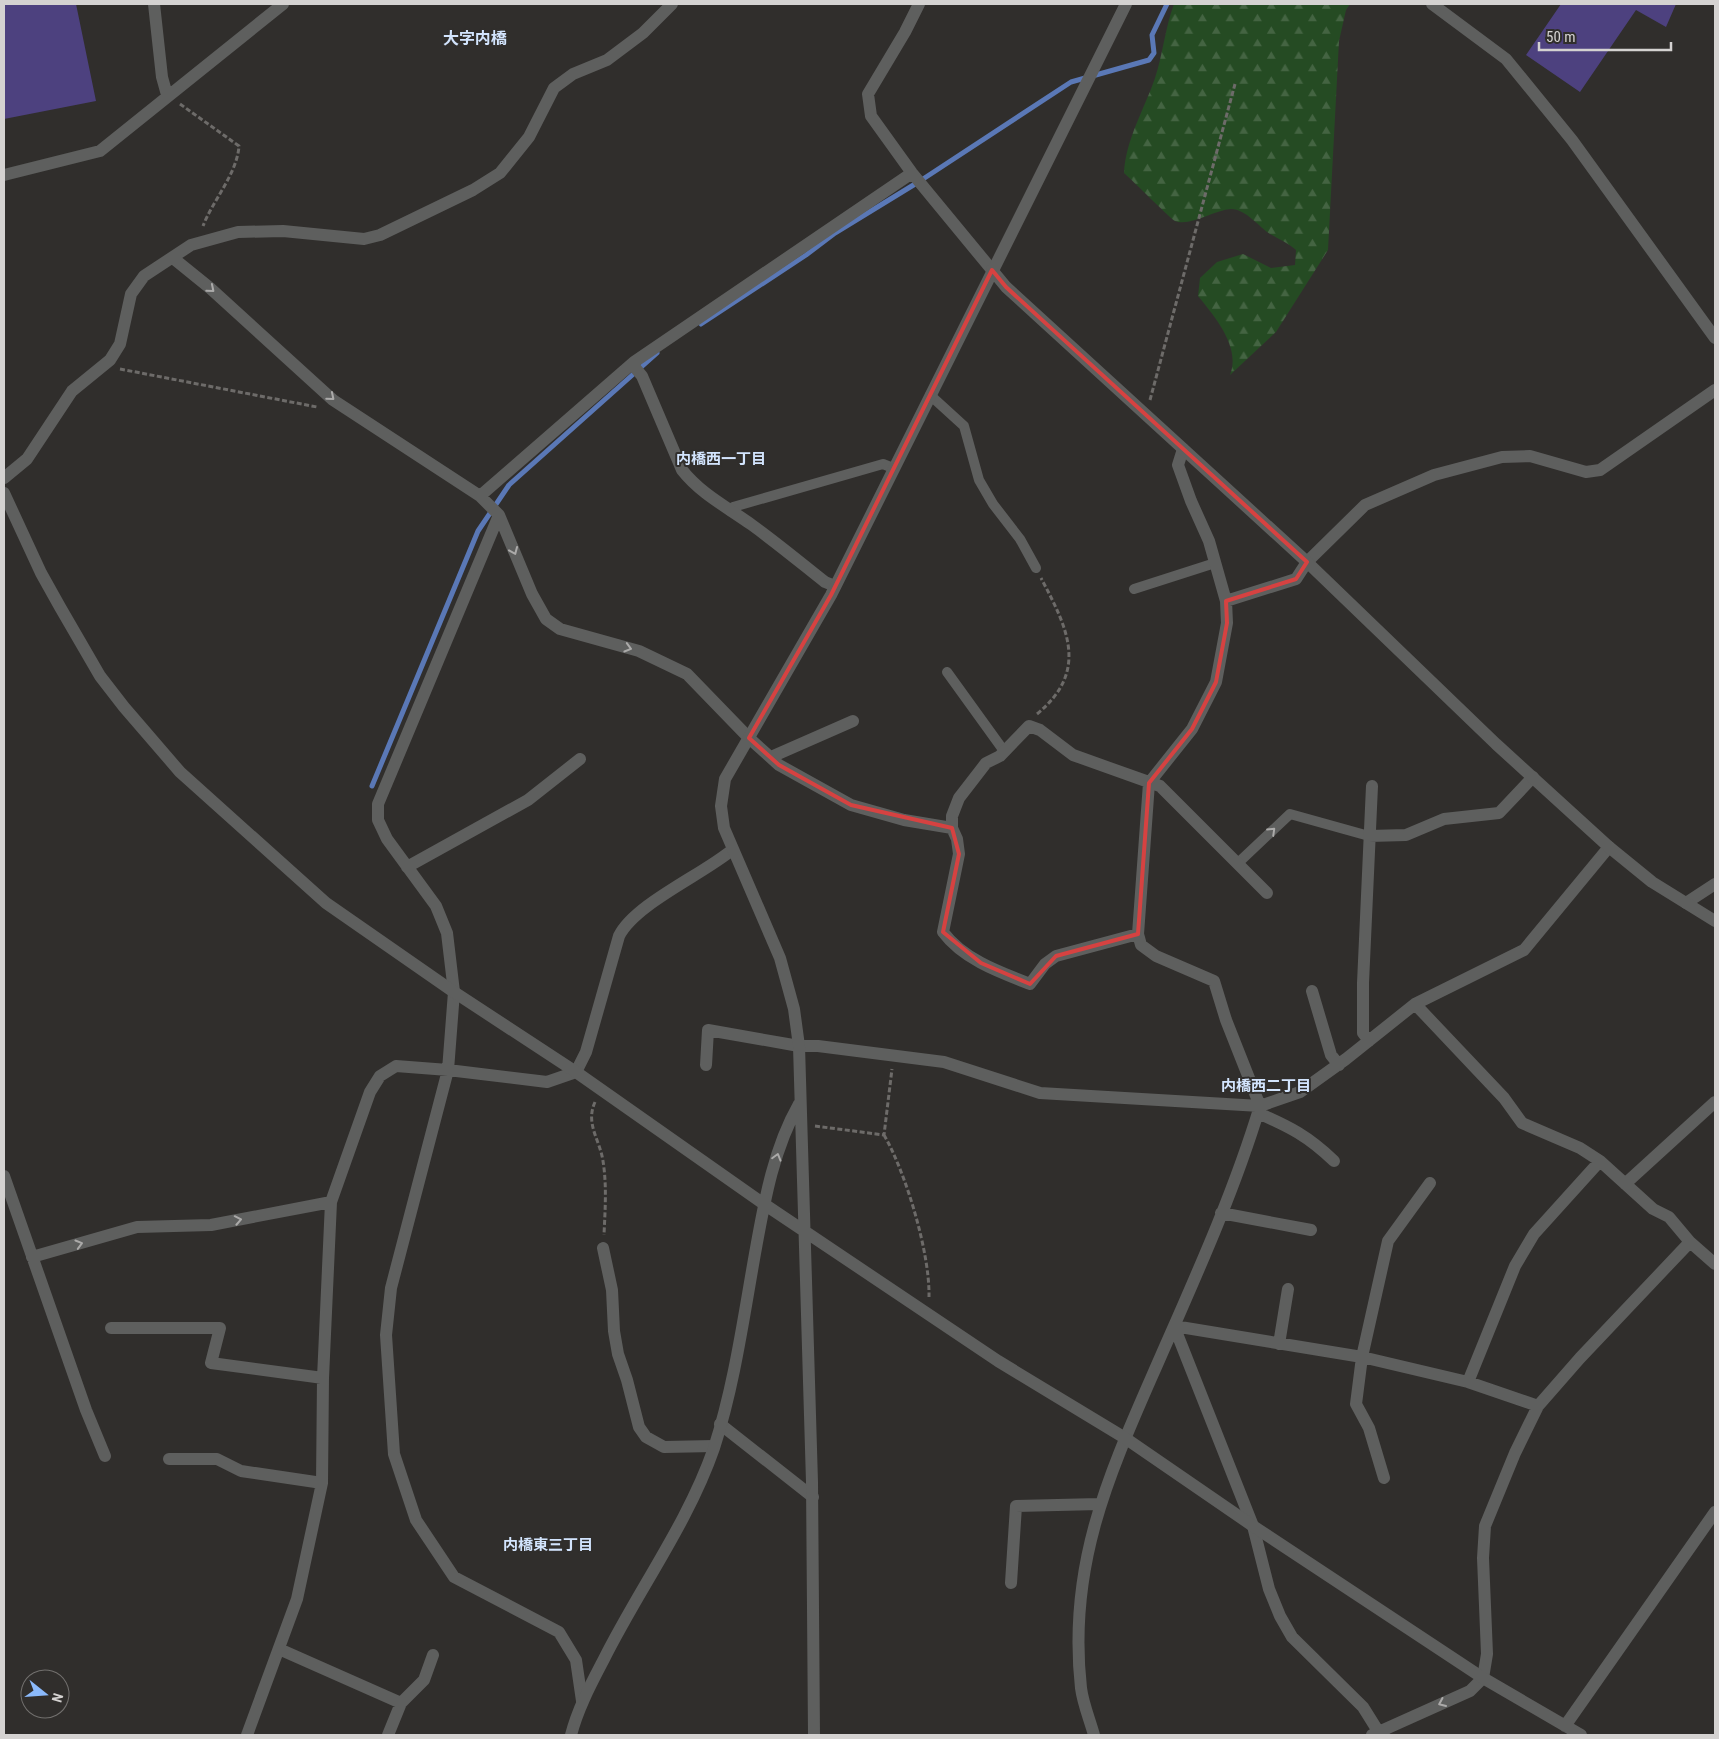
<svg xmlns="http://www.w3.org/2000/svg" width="1719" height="1739" font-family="'Roboto Condensed','Noto Sans JP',sans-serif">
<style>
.forest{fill:url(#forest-firs)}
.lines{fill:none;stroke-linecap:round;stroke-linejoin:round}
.stream{stroke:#5a78b6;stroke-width:5}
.building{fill:#4d417f}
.path{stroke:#6d6b69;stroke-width:3;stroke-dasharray:5 2.5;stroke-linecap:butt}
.service{stroke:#5e5f5e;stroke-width:10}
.minor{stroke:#5e5f5e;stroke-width:12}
.tertiary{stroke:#5e5f5e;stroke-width:12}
.oneway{stroke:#abaaa9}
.marked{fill:none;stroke:#d64241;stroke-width:4;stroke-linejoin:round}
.labels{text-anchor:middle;stroke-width:4;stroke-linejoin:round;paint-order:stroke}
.neighbourhood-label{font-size:15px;font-weight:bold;fill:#d2e4fd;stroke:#302e2c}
.quarter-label{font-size:16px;font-weight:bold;fill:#d2e4fd;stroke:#302e2c}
</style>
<defs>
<pattern id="forest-firs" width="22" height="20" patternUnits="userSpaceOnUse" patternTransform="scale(1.25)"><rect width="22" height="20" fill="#254b23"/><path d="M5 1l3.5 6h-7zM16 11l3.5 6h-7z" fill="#446442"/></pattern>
</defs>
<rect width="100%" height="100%" fill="#302e2c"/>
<path class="forest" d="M1174 4H1350L1346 10 1339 41 1328 250 1276 332 1230 375C1241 347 1215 317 1198 296L1200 278 1217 262 1243 254 1271 268 1295 265 1296 250C1288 243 1279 239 1270 234 1259 227 1246 209 1231 209 1214 210 1190 227 1175 221 1171 219 1132 180 1124 173 1126 139 1144 110 1155 78 1163 54 1165 28 1174 4Z"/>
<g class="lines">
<path class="stream" d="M701 324 806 255 835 233 920 181 1071 82 1149 60 1154 53 1152 35 1167 4
M372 786 478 531 509 485 657 353"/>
</g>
<path class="building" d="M4 4H76L96 101 4 119Z
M1561 4H1676L1666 27 1636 10 1580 92 1526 55Z"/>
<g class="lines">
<path class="path" d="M180 104 239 146C237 174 213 200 203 226
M120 369 317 407
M1150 400 1235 84
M1037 714C1089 671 1068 629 1041 578
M595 1102C585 1124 600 1140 603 1161 607 1186 605 1211 604 1235
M815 1126 884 1135 892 1069
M884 1135C906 1173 930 1253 929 1297"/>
<path class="service" d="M930 395 964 426 979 480 993 504 1020 539 1036 568
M730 511 733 507 883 464 893 468
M1134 589 1215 563
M947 672 1004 751
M1238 863 1290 814 1369 836"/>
<path class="minor" d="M154 4 162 77 167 95
M919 4 905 32 868 94 871 116 912 173 992 270
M4 175 100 151 283 4
M173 258 210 288 333 400 480 496 499 515 532 594 546 619 560 629 639 651 687 674 749 738 779 765 851 805 904 820 952 828
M632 364 642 376 682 470C701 494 727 507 752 525 777 543 801 563 825 582L835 586
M4 478 27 459 72 391 110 360 120 344 131 294 144 276 191 245 238 232 283 231 364 239 380 235 473 190 500 173 529 137 554 88 573 74 607 60 643 33 672 4
M480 496 634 362 912 173
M499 515 378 804V820L387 839 436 906 447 933 454 992 448 1070 391 1288 386 1335 394 1454 416 1520 454 1577 559 1632 576 1660 582 1701
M1226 601 1296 579 1307 562 1365 505 1434 475 1502 457 1530 456 1586 472 1600 470 1715 390
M771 757 853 721
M1369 836 1406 835 1444 819 1499 813 1533 777
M407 867 528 800 580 759
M1686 903 1715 884
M1138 934 1056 956 1045 964 1030 984C999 972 963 959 943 932L959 854 957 839 952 828V816L959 798 986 763 1000 756 1029 726 1040 730 1073 755 1160 786 1267 893
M1312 991 1331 1055 1339 1065
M1415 1004 1504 1098 1522 1123 1580 1148 1600 1161 1653 1209 1669 1217 1690 1242 1715 1264
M1369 1041 1363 1033V983L1372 786
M706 1065 708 1030 799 1046H818L944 1062 1040 1093 1260 1106 1300 1092 1346 1059 1415 1004 1524 950 1609 847
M1258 1113C1290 1127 1308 1136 1334 1161
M4 1176 86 1410 105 1456
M1625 1184 1715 1102
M1221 1213 1311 1230
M603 1248 612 1290 614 1331 618 1354 627 1380 639 1427 646 1437 664 1447 714 1446
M32 1257 137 1227 211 1225 331 1202
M1174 1326 1253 1526 1269 1589 1280 1616 1292 1637 1363 1707 1378 1731 1384 1735
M1174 1326 1362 1357 1468 1382 1538 1406
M111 1328H220L211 1363 323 1378
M1279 1344 1288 1289
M1468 1382 1515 1266 1534 1234 1600 1161
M720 1424 813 1497
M169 1459H217L241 1471 322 1483
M1384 1478 1369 1428 1356 1404 1362 1357 1388 1241 1430 1183
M1011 1583 1016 1506 1099 1504
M279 1649 401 1703 424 1680 433 1655
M247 1735 297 1599 322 1483 323 1378 331 1202 370 1092 380 1076 396 1066 448 1070 547 1082 576 1072 586 1052 619 936C635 904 702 875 732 850
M388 1735 401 1703
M1094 1735C1090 1720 1083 1704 1081 1688 1067 1562 1111 1470 1160 1358 1196 1276 1234 1192 1260 1106L1226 1020 1214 981 1156 956 1141 945 1138 934 1149 783 1192 729 1216 682 1227 623 1226 601 1209 541 1191 501 1178 465 1183 449
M1372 1735 1470 1691 1483 1678 1487 1654 1483 1558 1485 1526 1515 1453 1538 1406 1580 1358 1690 1242"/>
<path class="tertiary" d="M1432 4 1506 59 1572 140 1715 338
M992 270 1006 287 1307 562 1496 744 1609 847 1652 882 1715 921
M4 493 41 573 60 607 100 676 124 707 180 772 326 903 454 992 576 1072 764 1204 998 1361 1125 1438 1253 1526 1483 1678 1581 1735
M1565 1726 1715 1512
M571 1735C578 1708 591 1684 604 1659 639 1589 688 1523 714 1448 735 1383 744 1314 756 1248 765 1198 774 1148 799 1104
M814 1735 812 1482 799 1046 794 1009 780 958 724 828 721 806 725 779 831 595 1126 4"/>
</g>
<defs><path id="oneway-chevron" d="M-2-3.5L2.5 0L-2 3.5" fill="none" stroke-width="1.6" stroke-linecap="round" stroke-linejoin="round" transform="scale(1.25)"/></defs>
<g class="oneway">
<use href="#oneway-chevron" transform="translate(211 289) rotate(40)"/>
<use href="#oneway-chevron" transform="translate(331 397) rotate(40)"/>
<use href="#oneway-chevron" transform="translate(514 551) rotate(67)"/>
<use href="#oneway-chevron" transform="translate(628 648) rotate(16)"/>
<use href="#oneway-chevron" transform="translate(1272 831) rotate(-44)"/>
<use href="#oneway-chevron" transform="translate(777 1157) rotate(-74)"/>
<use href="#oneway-chevron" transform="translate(238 1220) rotate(-11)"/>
<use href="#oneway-chevron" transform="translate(79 1244) rotate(-16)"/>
<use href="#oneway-chevron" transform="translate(1442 1703) rotate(156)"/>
</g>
<path class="marked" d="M992 270 1006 287 1307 562 1296 579 1226 601 1227 623 1216 682 1192 729 1149 783 1138 934 1056 956 1030 984 981 963 943 932 959 854 952 828 851 805 779 765 749 738 831 595Z"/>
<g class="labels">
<g class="neighbourhood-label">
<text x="721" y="464">内橋西一丁目</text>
<text x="1266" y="1091">内橋西二丁目</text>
<text x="548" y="1550">内橋東三丁目</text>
</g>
<g class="quarter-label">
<text x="475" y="44">大字内橋</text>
</g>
</g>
<rect width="1719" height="1739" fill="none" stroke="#d4d2d1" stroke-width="10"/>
<g transform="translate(45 1694) rotate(107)"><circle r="24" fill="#302e2c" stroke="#72706e"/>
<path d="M0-4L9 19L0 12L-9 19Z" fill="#8bbafc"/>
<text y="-8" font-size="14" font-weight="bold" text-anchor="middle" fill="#d4d2d1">N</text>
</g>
<path d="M1539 42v8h132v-8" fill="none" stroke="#d4d2d1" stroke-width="2.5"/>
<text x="1546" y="42" font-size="15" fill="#d4d2d1" stroke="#302e2c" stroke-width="4" paint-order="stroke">50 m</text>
</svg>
